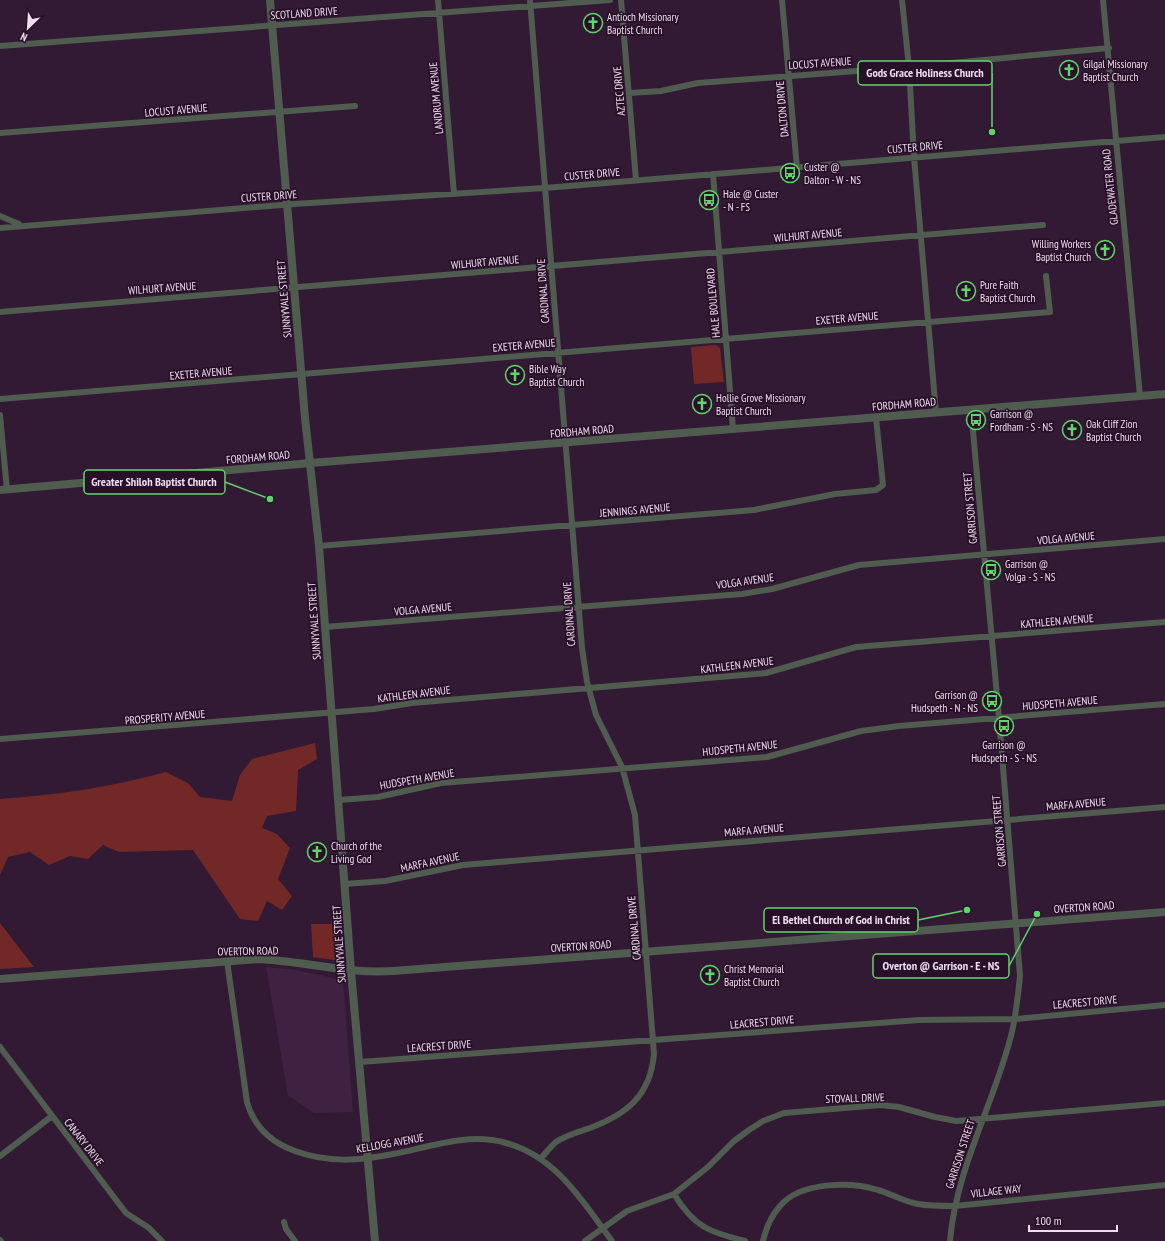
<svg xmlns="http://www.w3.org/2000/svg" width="1165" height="1241" font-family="'PT Sans Narrow',sans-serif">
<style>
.built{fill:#3f2241}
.green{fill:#722826}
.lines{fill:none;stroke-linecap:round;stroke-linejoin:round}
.minor{stroke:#4f5c4f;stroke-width:6}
.tertiary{stroke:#4f5c4f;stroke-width:8}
.labels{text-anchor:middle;stroke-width:3.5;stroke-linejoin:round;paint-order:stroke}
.street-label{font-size:11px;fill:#efdeef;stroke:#281029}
.poi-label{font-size:11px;fill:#efdeef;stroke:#281029;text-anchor:start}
.leader{fill:none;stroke:#60d56a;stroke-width:1.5}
.callout-dot{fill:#60d56a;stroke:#281029;stroke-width:1.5}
.callout{fill:#281029;stroke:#60d56a;stroke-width:1.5}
.callout-label{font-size:12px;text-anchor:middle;font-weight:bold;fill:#efdeef}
</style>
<rect width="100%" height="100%" fill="#321a34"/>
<path class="built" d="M266 967 296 970 343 980 353 1112 314 1113 288 1095Z"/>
<path class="green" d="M716 345 720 348 724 382 694 384 691 347Z
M315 743 317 759 298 770 296 811 267 816 262 828 277 834 290 848 278 879 292 896 282 910 267 901 258 921 240 919 193 850 119 852 103 845 88 859 70 856 49 865 30 852 8 857 0 875V799C56 795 112 787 166 772L188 783 200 797 232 801 240 775 252 759Z
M0 923 34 967 0 969Z
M311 924H338L340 961 313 957Z"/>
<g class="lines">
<path class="minor" d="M438 0 454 194
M530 0 582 648 587 682 596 715 622 767 635 815 654 1054C650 1096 627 1114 590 1128 578 1132 566 1135 556 1142 550 1147 546 1153 541 1158
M621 0 636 180
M782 0 797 168
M902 0 909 67 914 157 936 413
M1103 0 1140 396
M0 46 610 0
M629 93 661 91 698 83 909 67 1109 48
M0 133 355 106
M713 174 733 429
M0 216 19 224
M0 228 294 204 545 188 1165 137
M0 312 1043 225
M0 399 1050 312 1046 276
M0 415 7 490
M319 546 754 510 835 494 876 490 883 485 876 418
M325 627 742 594 772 589 859 565 1165 539
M0 739 374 709 412 703 766 673 856 647 1165 622
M339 800 378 797 441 783 767 757 861 731 899 726 1165 704
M345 884 385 881 463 865 1165 807
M227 961 247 1102C254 1127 270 1142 295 1151 328 1163 359 1161 393 1154 430 1147 468 1132 506 1143 556 1156 583 1202 612 1241
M0 1047 126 1213 149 1228 162 1241
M360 1062 919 1020 1015 1019 1165 1005
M0 1156 52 1116
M674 1194C694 1227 709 1232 745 1241
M284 1222 286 1229 295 1241
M0 1240 1 1241
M585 1241 627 1211 674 1194 708 1167 734 1141 749 1130 763 1121 784 1113 881 1105 899 1107 935 1117 956 1121 1165 1103
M763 1241C766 1228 771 1216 780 1206 800 1182 850 1181 878 1190 892 1194 904 1202 918 1204 930 1206 942 1206 955 1206L1165 1185
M950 1241C956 1169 993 1106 1011 1036 1016 1017 1018 996 1020 976L999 718 971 409"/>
<path class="tertiary" d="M270 0 305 418 319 546 351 971 375 1241
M0 490 311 463 1165 394
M0 979 258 959C303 961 347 974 393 971L1165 912"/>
</g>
<defs>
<g id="church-ring" transform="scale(1)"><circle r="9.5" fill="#281029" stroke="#60d56a" stroke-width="1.5"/><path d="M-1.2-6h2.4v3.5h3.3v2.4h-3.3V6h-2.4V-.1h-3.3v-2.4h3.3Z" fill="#60d56a"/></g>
<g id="bus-ring" transform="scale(1)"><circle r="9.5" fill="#281029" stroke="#60d56a" stroke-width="1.5"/><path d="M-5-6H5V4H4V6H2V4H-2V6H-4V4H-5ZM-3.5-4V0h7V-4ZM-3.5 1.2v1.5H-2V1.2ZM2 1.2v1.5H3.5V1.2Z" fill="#60d56a"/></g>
</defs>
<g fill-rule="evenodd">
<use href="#church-ring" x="593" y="23"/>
<use href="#church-ring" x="1069" y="70"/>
<use href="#bus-ring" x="790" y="173"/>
<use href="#bus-ring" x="709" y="200"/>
<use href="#church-ring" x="1105" y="250"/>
<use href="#church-ring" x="966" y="291"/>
<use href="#church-ring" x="515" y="375"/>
<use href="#church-ring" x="702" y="404"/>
<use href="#bus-ring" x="976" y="420"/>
<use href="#church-ring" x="1072" y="430"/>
<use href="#bus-ring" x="991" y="570"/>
<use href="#bus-ring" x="992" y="701"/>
<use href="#bus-ring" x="1004" y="726"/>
<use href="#church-ring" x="317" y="852"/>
<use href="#church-ring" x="710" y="975"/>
</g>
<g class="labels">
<g class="street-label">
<text transform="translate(304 13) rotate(-4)" y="4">SCOTLAND DRIVE</text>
<text transform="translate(820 63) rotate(-4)" y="4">LOCUST AVENUE</text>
<text transform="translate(619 91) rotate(-95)" y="4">AZTEC DRIVE</text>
<text transform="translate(436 98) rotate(-95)" y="4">LANDRUM AVENUE</text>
<text transform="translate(782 109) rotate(-95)" y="4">DALTON DRIVE</text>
<text transform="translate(176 110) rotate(-5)" y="4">LOCUST AVENUE</text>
<text transform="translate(915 147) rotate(-5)" y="4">CUSTER DRIVE</text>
<text transform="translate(592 174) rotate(-5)" y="4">CUSTER DRIVE</text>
<text transform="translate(1110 187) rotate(-96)" y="4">GLADEWATER ROAD</text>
<text transform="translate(269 196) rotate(-4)" y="4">CUSTER DRIVE</text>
<text transform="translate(808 235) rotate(-5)" y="4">WILHURT AVENUE</text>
<text transform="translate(485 262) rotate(-5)" y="4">WILHURT AVENUE</text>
<text transform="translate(162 288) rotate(-4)" y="4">WILHURT AVENUE</text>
<text transform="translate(543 291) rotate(-94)" y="4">CARDINAL DRIVE</text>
<text transform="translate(284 299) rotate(-95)" y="4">SUNNYVALE STREET</text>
<text transform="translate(713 303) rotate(-95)" y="4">HALE BOULEVARD</text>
<text transform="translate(847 318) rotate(-5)" y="4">EXETER AVENUE</text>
<text transform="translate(524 345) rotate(-5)" y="4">EXETER AVENUE</text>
<text transform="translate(201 373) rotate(-5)" y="4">EXETER AVENUE</text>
<text transform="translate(904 404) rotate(-5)" y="4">FORDHAM ROAD</text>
<text transform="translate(582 431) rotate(-5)" y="4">FORDHAM ROAD</text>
<text transform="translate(258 457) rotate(-5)" y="4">FORDHAM ROAD</text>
<text transform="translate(970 508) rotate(-95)" y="4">GARRISON STREET</text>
<text transform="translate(635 510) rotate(-5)" y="4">JENNINGS AVENUE</text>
<text transform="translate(1066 538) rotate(-5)" y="4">VOLGA AVENUE</text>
<text transform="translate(745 581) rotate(-8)" y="4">VOLGA AVENUE</text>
<text transform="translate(423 609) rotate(-5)" y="4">VOLGA AVENUE</text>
<text transform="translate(569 614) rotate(-94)" y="4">CARDINAL DRIVE</text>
<text transform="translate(314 621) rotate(-94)" y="4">SUNNYVALE STREET</text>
<text transform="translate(1057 621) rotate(-5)" y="4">KATHLEEN AVENUE</text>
<text transform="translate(737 665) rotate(-7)" y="4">KATHLEEN AVENUE</text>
<text transform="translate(414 694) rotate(-7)" y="4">KATHLEEN AVENUE</text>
<text transform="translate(1060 703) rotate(-5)" y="4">HUDSPETH AVENUE</text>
<text transform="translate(165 717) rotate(-5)" y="4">PROSPERITY AVENUE</text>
<text transform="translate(740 748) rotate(-6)" y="4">HUDSPETH AVENUE</text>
<text transform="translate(417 779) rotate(-10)" y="4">HUDSPETH AVENUE</text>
<text transform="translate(1076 804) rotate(-5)" y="4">MARFA AVENUE</text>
<text transform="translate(754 830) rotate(-5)" y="4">MARFA AVENUE</text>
<text transform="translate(999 831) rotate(-95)" y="4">GARRISON STREET</text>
<text transform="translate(430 862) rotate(-12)" y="4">MARFA AVENUE</text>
<text transform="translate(1084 907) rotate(-4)" y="4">OVERTON ROAD</text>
<text transform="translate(634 928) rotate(-95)" y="4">CARDINAL DRIVE</text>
<text transform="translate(339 944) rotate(-94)" y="4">SUNNYVALE STREET</text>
<text transform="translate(581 946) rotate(-4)" y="4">OVERTON ROAD</text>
<text transform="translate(248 951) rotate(-1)" y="4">OVERTON ROAD</text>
<text transform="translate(1085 1002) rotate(-5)" y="4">LEACREST DRIVE</text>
<text transform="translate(762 1022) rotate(-5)" y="4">LEACREST DRIVE</text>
<text transform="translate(439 1046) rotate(-4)" y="4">LEACREST DRIVE</text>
<text transform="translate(855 1098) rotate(-2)" y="4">STOVALL DRIVE</text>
<text transform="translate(84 1142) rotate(52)" y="4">CANARY DRIVE</text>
<text transform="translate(390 1143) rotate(-10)" y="4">KELLOGG AVENUE</text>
<text transform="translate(960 1154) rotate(-72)" y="4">GARRISON STREET</text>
<text transform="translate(996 1191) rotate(-6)" y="4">VILLAGE WAY</text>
</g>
<g class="poi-label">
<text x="607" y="21">Antioch Missionary<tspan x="607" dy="13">Baptist Church</tspan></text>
<text x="1083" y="68">Gilgal Missionary<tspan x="1083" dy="13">Baptist Church</tspan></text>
<text x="804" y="171">Custer @<tspan x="804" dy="13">Dalton - W - NS</tspan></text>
<text x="723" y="198">Hale @ Custer<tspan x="723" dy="13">- N - FS</tspan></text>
<text x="1091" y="248" text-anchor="end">Willing Workers<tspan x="1091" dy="13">Baptist Church</tspan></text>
<text x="980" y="289">Pure Faith<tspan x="980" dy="13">Baptist Church</tspan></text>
<text x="529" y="373">Bible Way<tspan x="529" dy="13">Baptist Church</tspan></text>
<text x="716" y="402">Hollie Grove Missionary<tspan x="716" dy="13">Baptist Church</tspan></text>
<text x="990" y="418">Garrison @<tspan x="990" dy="13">Fordham - S - NS</tspan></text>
<text x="1086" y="428">Oak Cliff Zion<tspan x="1086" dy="13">Baptist Church</tspan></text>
<text x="1005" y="568">Garrison @<tspan x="1005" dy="13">Volga - S - NS</tspan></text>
<text x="978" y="699" text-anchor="end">Garrison @<tspan x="978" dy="13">Hudspeth - N - NS</tspan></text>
<text x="1004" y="749" text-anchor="middle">Garrison @<tspan x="1004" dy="13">Hudspeth - S - NS</tspan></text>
<text x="331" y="850">Church of the<tspan x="331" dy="13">Living God</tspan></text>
<text x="724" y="973">Christ Memorial<tspan x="724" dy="13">Baptist Church</tspan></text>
</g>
</g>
<path class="leader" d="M992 132L992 73M270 499L225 482M967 910L918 920M1037 914L1009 966"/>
<g class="callout-dot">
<circle cx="992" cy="132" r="4"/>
<circle cx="270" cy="499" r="4"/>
<circle cx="967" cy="910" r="4"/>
<circle cx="1037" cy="914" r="4"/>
</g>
<g class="callout">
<rect x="858" y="61" width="134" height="24" rx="4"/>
<rect x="84" y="470" width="141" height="24" rx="4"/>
<rect x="764" y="908" width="154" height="24" rx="4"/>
<rect x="873" y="954" width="136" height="24" rx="4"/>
</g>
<g class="callout-label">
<text x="925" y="77">Gods Grace Holiness Church</text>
<text x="154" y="486">Greater Shiloh Baptist Church</text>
<text x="841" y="924">El Bethel Church of God in Christ</text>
<text x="941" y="970">Overton @ Garrison - E - NS</text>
</g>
<g transform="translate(28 28) rotate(205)" stroke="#281029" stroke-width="3" paint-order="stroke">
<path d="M0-3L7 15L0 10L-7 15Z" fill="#efdeef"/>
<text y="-6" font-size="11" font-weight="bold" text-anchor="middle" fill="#efdeef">N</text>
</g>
<path d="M1029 1225v6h88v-6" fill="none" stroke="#efdeef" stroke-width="2"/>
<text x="1035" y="1225" font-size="12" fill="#efdeef" stroke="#281029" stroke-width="3" paint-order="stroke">100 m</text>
</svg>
